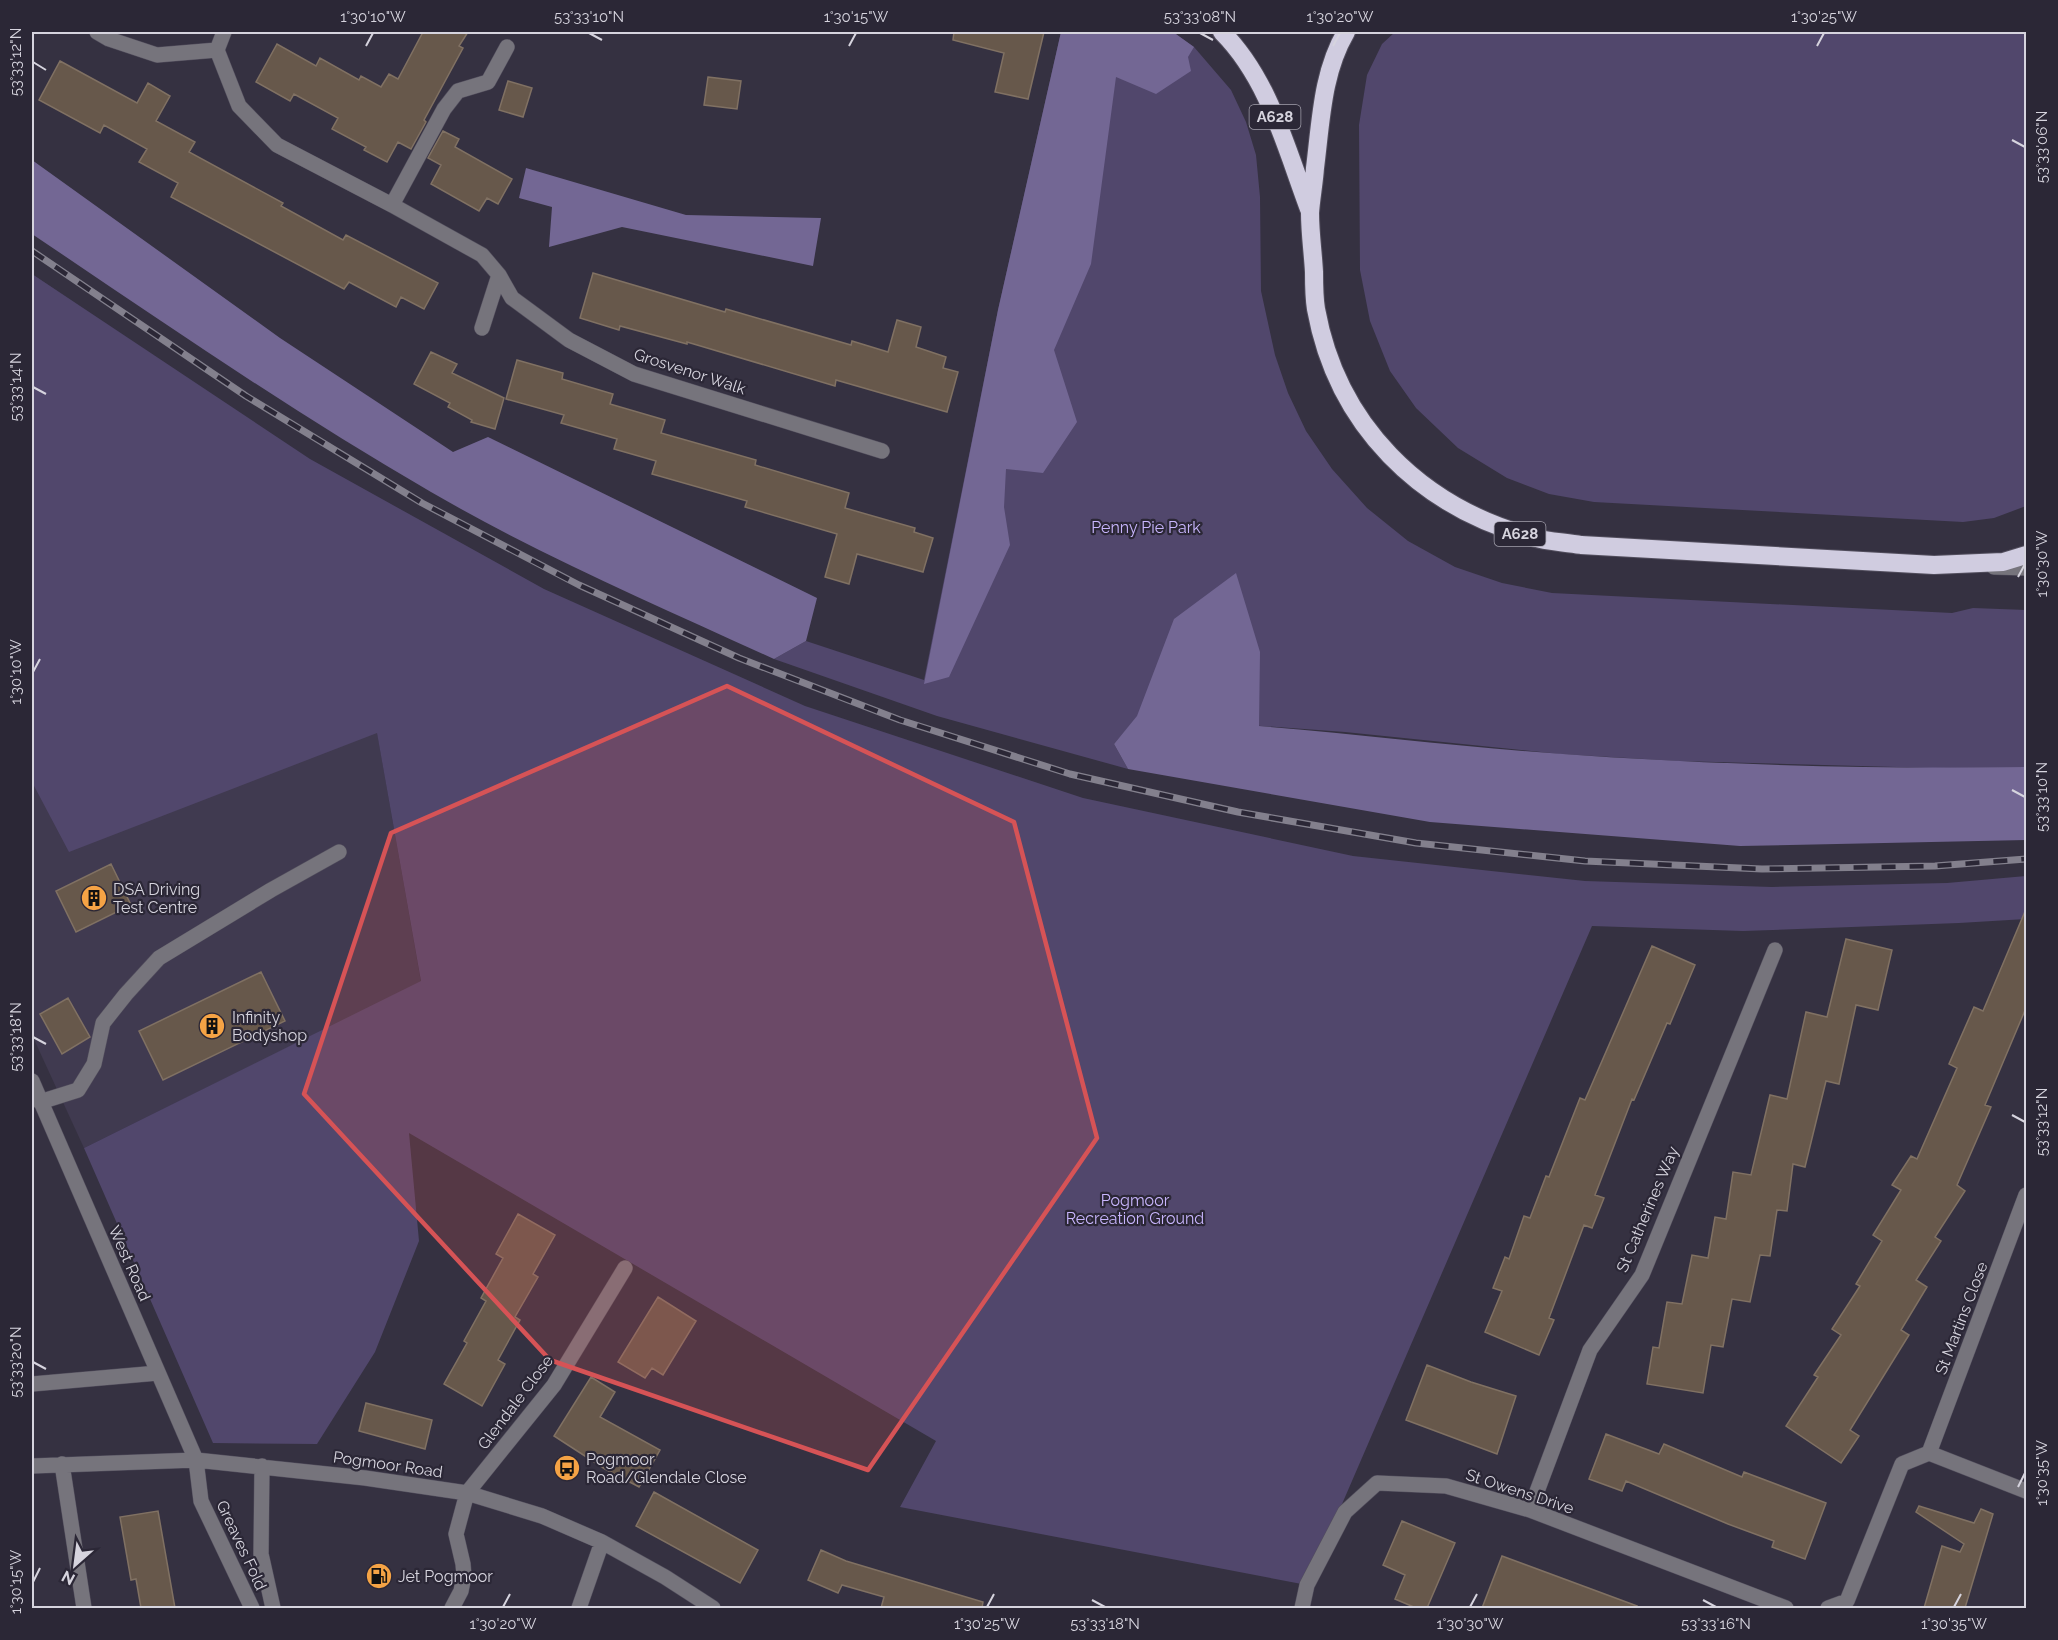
<svg xmlns="http://www.w3.org/2000/svg" width="2058" height="1640" font-family="Raleway,sans-serif">
<style>
.built{fill:#403a50}
.green{fill:#51476c}
.forest{fill:#736794}
.building{fill:#67584b;stroke:#807163;stroke-width:1.5}
.lines{fill:none;stroke-linecap:round;stroke-linejoin:round}
.minor-casing{stroke:#524e5d;stroke-width:16}
.highway-casing{stroke:#524e5d;stroke-width:20}
.minor{stroke:#76747c;stroke-width:15}
.highway{stroke:#d0cce0;stroke-width:18}
.rail-casing{stroke:#83808d;stroke-width:7}
.rail{stroke:#2b2736;stroke-width:4.5;stroke-dasharray:14;stroke-linecap:butt}
.marked{fill:#d65356;fill-opacity:0.2;stroke:#d65356;stroke-width:4.5;stroke-linejoin:round}
.ticks{fill:none;stroke:#d6d4de;stroke-width:2}
.labels{text-anchor:middle;stroke-width:4.5;stroke-linejoin:round;paint-order:stroke}
.shield{fill:#2b2736;stroke:#a3a0ac;stroke-width:1.5}
.shield-label{font-size:15px;font-weight:bold;fill:#d6d4de}
.street-label{font-size:16px;fill:#d6d4de;stroke:#2b2736}
.park-label{font-size:16px;fill:#c9b6fe;stroke:#2b2736}
.poi-label{font-size:16px;fill:#d6d4de;stroke:#2b2736;text-anchor:start}
.neatline{fill:none;stroke:#d6d4de;stroke-width:2}
.ticks-label{font-size:15px;text-anchor:middle;fill:#d6d4de}
</style>
<rect width="100%" height="100%" fill="#353141"/>
<path class="built" d="M32 274 116 331 377 732 421 982 84 1148 32 1035Z"/>
<path class="green" d="M1061 32H1173L1194 47 1231 90 1246 122 1256 155 1260 197 1261 291 1275 355 1288 393 1306 431 1332 469 1367 508 1408 541 1455 567 1502 583 1552 593 1952 613 1973 608 2026 610V767L1933 768 1678 761 1560 754 1345 732 1137 717 1114 744 1128 769 937 716 774 659 806 641 924 680 998 310Z
M1395 32H2026V506L1994 518 1963 522 1594 502 1549 494 1507 478 1458 448 1416 408 1390 371 1370 321 1360 270 1359 125 1367 75 1382 44Z
M32 274 310 459 544 589 805 706 1083 798 1353 856 1585 881 1772 887 1947 883 2026 876V919L1959 923 1743 931 1592 926 1307 1585 900 1507 936 1441 409 1133 419 1241 375 1352 317 1444 213 1443 84 1148 421 981 377 733 69 852 32 782Z"/>
<path class="forest" d="M1061 32H1173L1194 47 1188 57 1191 71 1156 94 1116 77 1091 264 1054 350 1077 422 1043 473 1006 469 1004 507 1010 545 949 677 924 684 998 310Z
M32 160 280 338 453 452 488 437 817 598 806 641 774 659C659 606 541 556 431 492 294 413 163 322 32 234Z
M526 168 686 215 821 218 813 266 622 227 549 247 552 207 519 198Z
M1236 573 1260 652 1259 726C1360 734 1461 747 1563 754 1717 765 1872 769 2026 767V840L1740 846 1430 822 1128 769 1114 744 1137 716 1174 619Z"/>
<path class="building" d="M423 32H468L459 46 463 48 424 120 426 122 411 149 398 142 387 162 364 150 366 147 332 129 338 118 294 94 290 101 256 82 277 44 316 66 320 58 359 80 361 76 381 87 389 74 398 79Z
M954 32H1044L1028 99 995 92 1004 53 953 40Z
M60 61 137 103 148 83 170 96 156 121 195 142 189 152 283 203 281 206 343 240 346 235 438 283 424 309 401 297 396 307 349 282 344 289 171 197 178 183 139 162 147 149 104 125 100 133 39 100Z
M708 77 741 81 737 109 704 105Z
M508 81 532 88 523 117 499 110Z
M443 131 459 139 455 147 512 179 498 204 487 198 479 211 431 184 441 165 428 158Z
M593 273 725 312 726 309 851 345 852 341 888 352 897 320 921 327 916 347 946 357 943 368 958 372 947 412 836 380 835 386 687 342V344L620 326 619 330 580 318Z
M431 352 457 364 452 373 504 398 495 429 471 422 472 420 448 407 450 403 414 384Z
M517 360 563 373 562 379 613 394 610 404 665 420 661 433 756 460 755 465 849 493 845 508 915 528 914 532 933 538 923 572 857 554 849 584 825 577 837 534 745 507 747 501 652 474 656 461 614 449 617 439 561 423 564 415 506 399Z
M111 864 131 905 76 932 56 891Z
M2026 909V1008L1985 1105 1991 1107 1957 1185 1965 1191 1935 1237 1941 1241 1916 1280 1927 1287 1901 1330 1909 1335 1850 1430 1859 1436 1841 1463 1786 1426 1818 1377 1814 1375 1841 1335 1832 1329 1860 1286 1856 1284 1882 1241 1873 1235 1901 1190 1892 1185 1911 1156 1917 1159 1957 1068 1949 1064 1974 1007 1983 1011Z
M1846 939 1892 950 1878 1010 1856 1005 1839 1084 1826 1081 1805 1167 1793 1164 1787 1211 1777 1210 1770 1256 1760 1255 1750 1302 1732 1299 1723 1347 1711 1345 1703 1393 1647 1384 1653 1347 1659 1348 1667 1302 1682 1304 1692 1255 1708 1258 1715 1217 1726 1219 1733 1172 1751 1175 1770 1095 1787 1099 1806 1012 1827 1017Z
M1652 946 1695 965 1670 1024 1667 1023 1634 1100 1632 1099 1595 1195 1604 1198 1592 1228 1584 1225 1549 1318 1554 1320 1539 1355 1485 1332 1502 1291 1493 1288 1505 1257 1509 1259 1524 1216 1530 1218 1546 1176 1549 1177 1580 1098 1585 1100Z
M261 972 285 1021 163 1080 139 1031Z
M68 998 90 1037 62 1054 40 1014Z
M518 1214 555 1235 533 1274 538 1277 515 1317 520 1320 498 1360 505 1364 482 1406 444 1384 467 1343 464 1341 486 1301 481 1298 503 1258 496 1254Z
M658 1297 696 1321 663 1375 652 1368 645 1378 618 1362Z
M1427 1365 1471 1382 1516 1396 1497 1454 1406 1420Z
M591 1377 615 1392 600 1417 660 1450 639 1487 605 1469 554 1436Z
M366 1403 432 1420 425 1449 359 1431Z
M1606 1434 1659 1454 1664 1444 1742 1477 1744 1472 1826 1503 1805 1559 1772 1547 1774 1541 1728 1524 1626 1481 1622 1491 1589 1479Z
M654 1492 758 1550 740 1583 636 1526Z
M1919 1506 1974 1523 1981 1509 1993 1514 1965 1608H1924L1942 1546 1960 1552 1964 1544 1916 1512Z
M158 1511 175 1608H141L136 1579 131 1580 120 1517Z
M1402 1521 1455 1543 1427 1608H1416L1395 1599 1405 1575 1383 1565Z
M821 1550 846 1561 983 1602 982 1608H881L884 1597 842 1585 838 1593 808 1580Z
M1502 1556 1637 1606 1636 1608H1482Z"/>
<g class="lines">
<g class="minor-casing">
<path id="minor" d="M97 32 109 39 157 55 217 50
M224 32 217 50 239 106 277 145 392 205 482 255 499 275 512 298 569 340 634 374 882 451
M392 205 444 109 458 91 488 82 507 47
M482 328 499 275
M1994 567 2026 568
M32 1081 196 1460 201 1501 252 1608
M40 1102 78 1090 94 1064 103 1023 126 994 159 958 271 890 339 852
M32 1384 158 1373
M1929 1453 2026 1491
M62 1464 84 1608
M32 1466 196 1460 365 1478 467 1493 542 1516 602 1542 665 1577 713 1608
M262 1466 261 1554 273 1608
M1530 1510 1590 1350 1642 1275 1775 950
M452 1608 461 1591 464 1576 463 1564 456 1534 467 1493 554 1385 625 1268
M579 1608 602 1542
M1302 1608 1307 1585 1345 1512 1377 1483 1446 1486 1530 1510 1786 1608
M1828 1608 1847 1601 1902 1464 1929 1453 2026 1195"/>
</g>
<g class="highway-casing">
<path id="highway" d="M1222 32C1269 79 1286 148 1309 209
M1346 32C1322 73 1321 121 1315 168 1314 183 1311 198 1310 213 1310 233 1313 253 1314 272 1314 284 1314 297 1316 309 1337 425 1420 507 1532 537 1548 542 1565 542 1581 545L1934 565 2003 562 2026 555"/>
</g>
<use href="#minor" class="minor"/>
<use href="#highway" class="highway"/>
<g class="rail-casing">
<path id="rail" d="M32 251 246 396 422 503 579 585 739 658 900 720 1070 774 1238 812 1416 843 1585 861 1762 869 1935 866 2026 859"/>
</g>
<use href="#rail" class="rail"/>
</g>
<path class="marked" d="M727 686 1014 822 1097 1138 868 1470 550 1360 304 1094 391 833Z"/>
<path class="ticks" d="M589 33 602 40M1200 33 1213 40M366 46 373 33M849 46 856 33M1333 46 1340 33M1817 46 1824 33M33 62 46 70M2012 140 2025 147M33 387 46 394M2018 577 2025 564M33 672 40 659M2012 790 2025 797M33 1037 46 1044M2012 1115 2025 1122M33 1362 46 1369M2018 1487 2025 1473M33 1582 40 1568M1092 1600 1105 1607M1703 1600 1716 1607M503 1607 510 1594M987 1607 994 1594M1470 1607 1477 1594M1954 1607 1961 1594"/>
<defs>
<g id="building-disc" transform="scale(1.35)"><circle r="9.5" fill="#f5a345" stroke="#2b2736"/><path d="M-4-6H4V6H1V3H-1V6H-4ZM-2.5-4.3h1.7v1.8h-1.7ZM.8-4.3h1.7v1.8H.8ZM-2.5-1h1.7V.8h-1.7ZM.8-1h1.7V.8H.8Z" fill="#111"/></g>
<g id="bus-disc" transform="scale(1.35)"><circle r="9.5" fill="#f5a345" stroke="#2b2736"/><path d="M-5-6H5V4H4V6H2V4H-2V6H-4V4H-5ZM-3.5-4V0h7V-4ZM-3.5 1.2v1.5H-2V1.2ZM2 1.2v1.5H3.5V1.2Z" fill="#111"/></g>
<g id="fuel-disc" transform="scale(1.35)"><circle r="9.5" fill="#f5a345" stroke="#2b2736"/><path d="M-5.5-6h7V0h2V4h1.3V-2.5L3-4.5l.8-.8L6-3V5H2.5V1h-1V6h-7ZM-4.2-4.7v3.2H.2V-4.7Z" fill="#111"/></g>
</defs>
<g fill-rule="evenodd">
<use href="#building-disc" x="94" y="898"/>
<use href="#building-disc" x="212" y="1026"/>
<use href="#bus-disc" x="567" y="1468"/>
<use href="#fuel-disc" x="379" y="1576"/>
</g>
<g class="labels">
<g class="shield">
<rect x="1249.5" y="105" width="51" height="24" rx="4.5"/>
<rect x="1494.5" y="522" width="51" height="24" rx="4.5"/>
</g>
<g class="shield-label">
<text x="1275" y="122">A628</text>
<text x="1520" y="539">A628</text>
</g>
<g class="street-label">
<text transform="translate(690 371) rotate(18)" y="6">Grosvenor Walk</text>
<text transform="translate(1647 1209) rotate(-67)" y="6">St Catherines Way</text>
<text transform="translate(130 1263) rotate(66)" y="6">West Road</text>
<text transform="translate(1961 1318) rotate(-69)" y="6">St Martins Close</text>
<text transform="translate(515 1402) rotate(-53)" y="6">Glendale Close</text>
<text transform="translate(388 1464) rotate(8)" y="6">Pogmoor Road</text>
<text transform="translate(1520 1491) rotate(18)" y="6">St Owens Drive</text>
<text transform="translate(242 1545) rotate(65)" y="6">Greaves Fold</text>
</g>
<g class="park-label">
<text x="1146" y="533">Penny Pie Park</text>
<text x="1135" y="1206">Pogmoor<tspan x="1135" dy="18">Recreation Ground</tspan></text>
</g>
<g class="poi-label">
<text x="113" y="895">DSA Driving<tspan x="113" dy="18">Test Centre</tspan></text>
<text x="232" y="1023">Infinity<tspan x="232" dy="18">Bodyshop</tspan></text>
<text x="586" y="1465">Pogmoor<tspan x="586" dy="18">Road/Glendale Close</tspan></text>
<text x="398" y="1582">Jet Pogmoor</text>
</g>
</g>
<rect width="2058" height="1640" fill="none" stroke="#2b2736" stroke-width="66"/>
<g transform="translate(75 1565) rotate(208)" stroke="#2b2736" stroke-width="4.5" paint-order="stroke">
<path d="M0-4.5L10 22L0 15L-10 22Z" fill="#d6d4de"/>
<text y="-9" font-size="16" font-weight="bold" text-anchor="middle" fill="#d6d4de">N</text>
</g>
<rect x="33" y="33" width="1992" height="1574" class="neatline"/>
<g class="ticks-label">
<text x="373" y="22">1°30'10"W</text>
<text x="589" y="22">53°33'10"N</text>
<text x="856" y="22">1°30'15"W</text>
<text x="1200" y="22">53°33'08"N</text>
<text x="1340" y="22">1°30'20"W</text>
<text x="1824" y="22">1°30'25"W</text>
<text transform="translate(16 62) rotate(-90)" y="5">53°33'12"N</text>
<text transform="translate(2042 147) rotate(-90)" y="5">53°33'06"N</text>
<text transform="translate(16 387) rotate(-90)" y="5">53°33'14"N</text>
<text transform="translate(2042 564) rotate(-90)" y="5">1°30'30"W</text>
<text transform="translate(16 672) rotate(-90)" y="5">1°30'10"W</text>
<text transform="translate(2042 797) rotate(-90)" y="5">53°33'10"N</text>
<text transform="translate(16 1037) rotate(-90)" y="5">53°33'18"N</text>
<text transform="translate(2042 1122) rotate(-90)" y="5">53°33'12"N</text>
<text transform="translate(16 1362) rotate(-90)" y="5">53°33'20"N</text>
<text transform="translate(2042 1473) rotate(-90)" y="5">1°30'35"W</text>
<text transform="translate(16 1582) rotate(-90)" y="5">1°30'15"W</text>
<text x="503" y="1629">1°30'20"W</text>
<text x="987" y="1629">1°30'25"W</text>
<text x="1105" y="1629">53°33'18"N</text>
<text x="1470" y="1629">1°30'30"W</text>
<text x="1716" y="1629">53°33'16"N</text>
<text x="1954" y="1629">1°30'35"W</text>
</g>
</svg>
